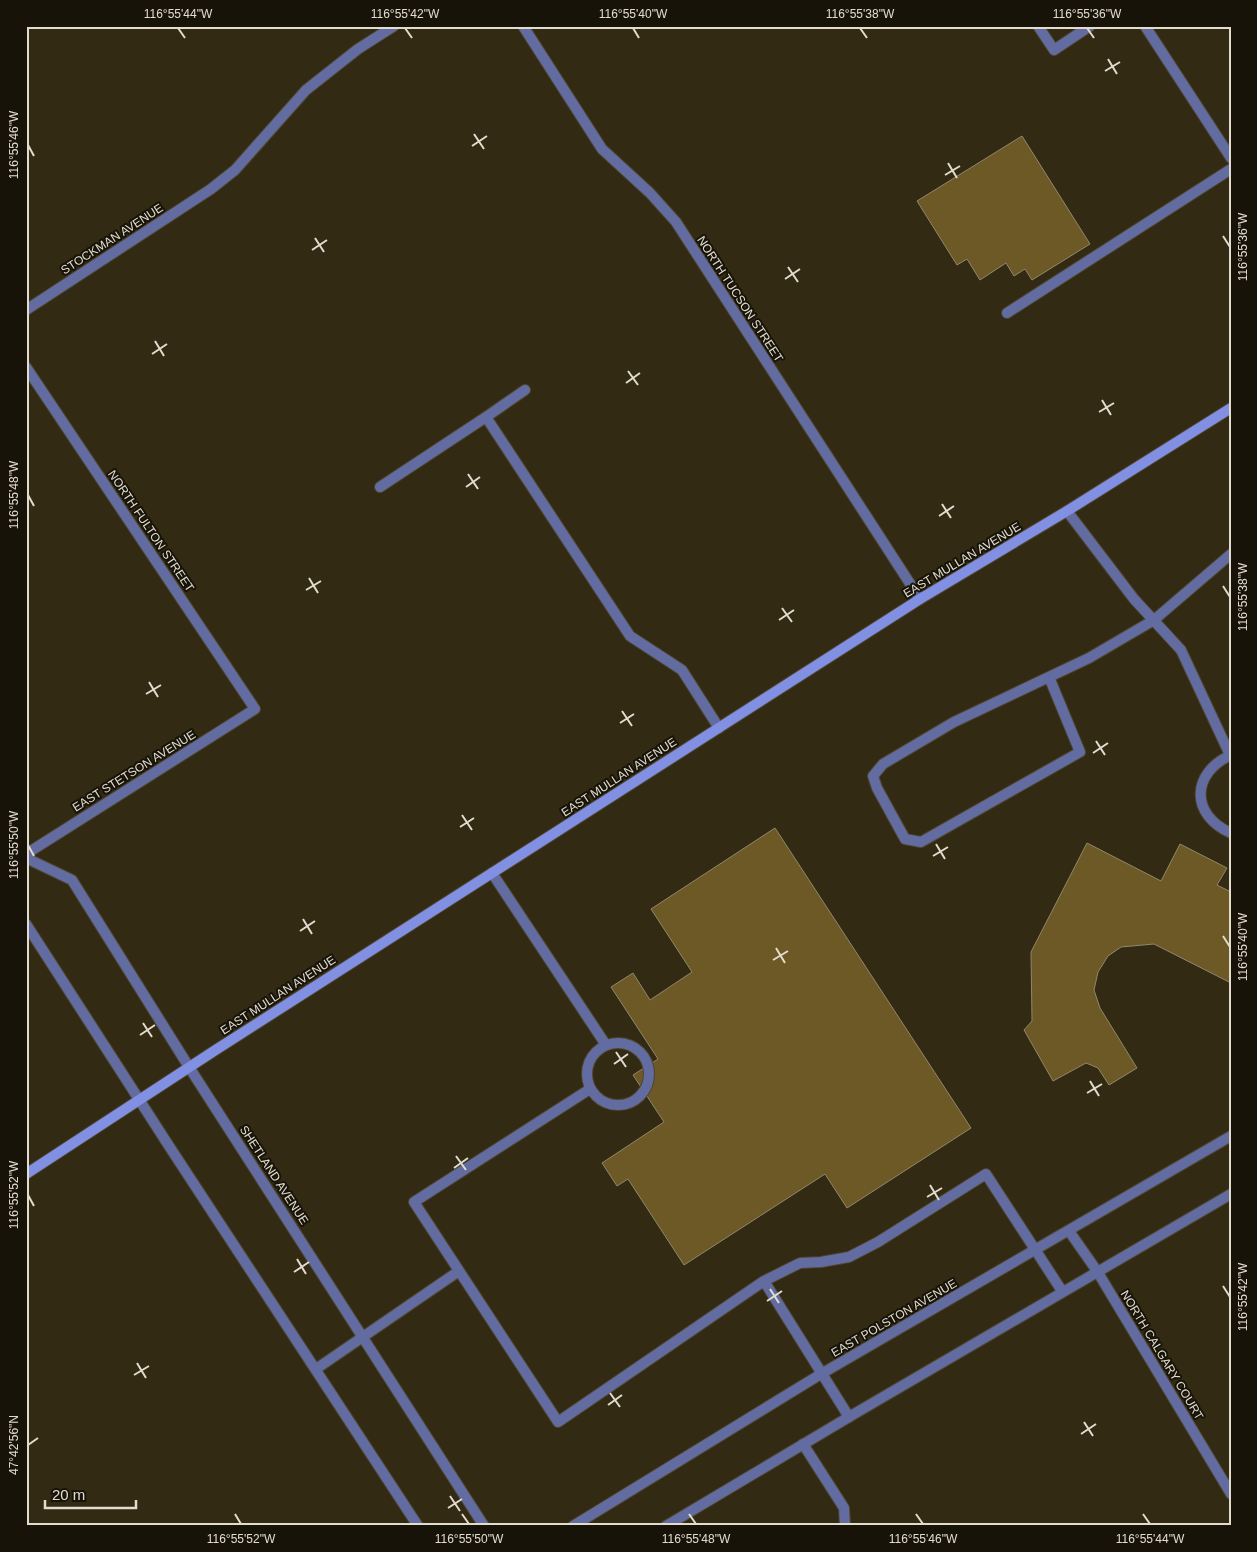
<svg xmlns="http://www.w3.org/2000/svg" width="1257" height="1552" font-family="Helvetica,sans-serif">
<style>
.building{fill:#6c5926;stroke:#92876e}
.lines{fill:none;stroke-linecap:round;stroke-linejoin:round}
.service-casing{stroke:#4f4631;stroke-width:12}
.minor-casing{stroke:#4f4631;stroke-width:12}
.tertiary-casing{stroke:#4f4631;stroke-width:12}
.secondary-casing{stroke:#4f4631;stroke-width:12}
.service{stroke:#626ca0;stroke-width:10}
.minor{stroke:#626ca0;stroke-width:10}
.tertiary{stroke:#626ca0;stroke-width:10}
.secondary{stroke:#8290e3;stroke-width:10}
.ticks{fill:none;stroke:#e1dcce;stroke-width:2}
.labels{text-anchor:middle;stroke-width:4;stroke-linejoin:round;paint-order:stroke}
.street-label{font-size:12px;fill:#e1dcce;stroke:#171309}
.neatline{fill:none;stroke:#e1dcce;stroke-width:2}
.ticks-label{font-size:12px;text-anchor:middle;fill:#e1dcce}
</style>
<rect width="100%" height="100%" fill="#332a13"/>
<path class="building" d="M1022 136 1090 244 1032 280 1025 269 1014 276 1006 263 980 280 967 259 957 265 917 201Z
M775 828 971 1128 847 1208 825 1174 684 1265 628 1179 617 1186 602 1163 664 1122 633 1075 658 1059 611 987 633 973 650 1000 692 972 651 909Z
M1087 843 1161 881 1180 844 1227 868 1217 885 1231 892V983L1154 944 1121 947 1108 956 1098 972 1094 990 1100 1008 1137 1068 1109 1085 1098 1068 1086 1063 1053 1081 1024 1030 1032 1021 1031 952Z"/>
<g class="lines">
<g class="service-casing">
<path id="service" d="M1038 26 1054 50 1090 26
M1007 313 1231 169
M486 417 525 390
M380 487 486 417 630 636 682 670 719 728
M1067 511 1134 599 1181 650 1230 755
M1049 677 1080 752 921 842 905 839 877 788 873 776 883 764 954 722 1089 658 1154 620 1231 554
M1231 755C1191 773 1190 815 1231 833
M492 873 606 1045
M587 1074a31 31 0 1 1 62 0a31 31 0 1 1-62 0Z
M590 1089 414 1202 558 1422 764 1281 800 1263 821 1262 849 1257 878 1242 986 1174 1062 1291
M764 1281 849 1417
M316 1369 459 1271
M803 1444 844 1508 845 1526"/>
</g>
<g class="minor-casing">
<path id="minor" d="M523 26 602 149 650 193 676 222 920 599
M26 310 211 189 235 170 306 90 358 49 394 26
M26 367 255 709 26 854
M26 858 72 880 189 1067 484 1526
M26 924 169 1146 418 1526
M1069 1231 1097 1271 1231 1494"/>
</g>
<g class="tertiary-casing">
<path id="tertiary" d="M1145 26 1231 158
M573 1526 821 1374 1231 1136
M666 1526 854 1414 1231 1194"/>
</g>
<g class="secondary-casing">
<path id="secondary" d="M26 1174 214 1051 920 599 1067 511 1231 408"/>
</g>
<use href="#service" class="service"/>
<use href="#minor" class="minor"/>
<use href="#tertiary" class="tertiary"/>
<use href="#secondary" class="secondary"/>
</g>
<path class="ticks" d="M178 28 185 38M405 28 412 38M633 28 639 38M860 28 867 38M1087 28 1094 38M1108 59 1117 74M1105 71 1120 62M474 134 484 149M28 145 34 156M472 146 487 136M948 163 957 178M945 175 960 166M1223 236 1230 247M315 238 324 252M312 250 327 240M788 267 798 282M785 279 800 269M155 341 164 356M152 354 167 344M628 371 638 385M626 383 640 373M1102 400 1111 415M1099 412 1114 403M468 474 478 489M466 487 480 477M28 495 34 506M942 504 951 518M939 516 954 506M309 578 318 593M1223 586 1230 597M306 590 321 581M782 608 792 622M779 620 794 610M149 682 158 697M146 694 161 685M622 711 632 726M620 723 634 714M1096 741 1105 755M1093 753 1108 743M462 815 472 830M460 827 474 818M936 844 945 859M28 845 34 856M933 856 948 847M303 919 312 934M300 931 315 921M1223 936 1230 947M776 948 785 963M773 960 788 951M143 1023 152 1037M140 1035 155 1025M616 1052 626 1067M614 1064 628 1054M1090 1081 1099 1096M1087 1093 1102 1084M456 1156 466 1170M454 1168 468 1158M930 1185 939 1200M28 1195 34 1206M927 1197 942 1188M297 1259 306 1274M294 1272 309 1262M1223 1286 1230 1297M770 1289 779 1303M767 1301 782 1291M137 1363 146 1378M134 1375 149 1366M610 1393 620 1407M608 1405 622 1395M1084 1422 1093 1436M1081 1434 1096 1424M28 1445 38 1438M450 1496 460 1511M448 1508 462 1499M235 1514 241 1524M462 1514 469 1524M689 1514 696 1524M916 1514 923 1524M1143 1514 1150 1524"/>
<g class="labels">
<g class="street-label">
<text transform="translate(112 239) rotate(-33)" y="4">STOCKMAN AVENUE</text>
<text transform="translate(740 299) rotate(57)" y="4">NORTH TUCSON STREET</text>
<text transform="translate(151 531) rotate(56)" y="4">NORTH FULTON STREET</text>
<text transform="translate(962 560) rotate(-31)" y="4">EAST MULLAN AVENUE</text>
<text transform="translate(134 771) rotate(-32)" y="4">EAST STETSON AVENUE</text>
<text transform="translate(619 777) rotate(-33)" y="4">EAST MULLAN AVENUE</text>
<text transform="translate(278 995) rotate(-33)" y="4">EAST MULLAN AVENUE</text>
<text transform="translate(274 1175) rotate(57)" y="4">SHETLAND AVENUE</text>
<text transform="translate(894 1318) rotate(-30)" y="4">EAST POLSTON AVENUE</text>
<text transform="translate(1162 1355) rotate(59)" y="4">NORTH CALGARY COURT</text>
</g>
</g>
<rect width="1257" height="1552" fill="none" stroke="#171309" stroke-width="55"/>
<path d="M45 1500v8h91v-8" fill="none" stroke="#e1dcce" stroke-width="2.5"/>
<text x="52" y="1500" font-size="15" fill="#e1dcce" stroke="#171309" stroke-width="4" paint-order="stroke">20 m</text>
<rect x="28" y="28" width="1202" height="1496" class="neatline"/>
<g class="ticks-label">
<text x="178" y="18">116°55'44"W</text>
<text x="405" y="18">116°55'42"W</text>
<text x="633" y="18">116°55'40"W</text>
<text x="860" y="18">116°55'38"W</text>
<text x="1087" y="18">116°55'36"W</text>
<text transform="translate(14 145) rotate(-90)" y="4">116°55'46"W</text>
<text transform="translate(1243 247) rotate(-90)" y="4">116°55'36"W</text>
<text transform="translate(14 495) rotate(-90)" y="4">116°55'48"W</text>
<text transform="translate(1243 597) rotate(-90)" y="4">116°55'38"W</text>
<text transform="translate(14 845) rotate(-90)" y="4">116°55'50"W</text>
<text transform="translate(1243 947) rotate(-90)" y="4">116°55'40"W</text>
<text transform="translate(14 1195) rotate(-90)" y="4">116°55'52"W</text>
<text transform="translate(1243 1297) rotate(-90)" y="4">116°55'42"W</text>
<text transform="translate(14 1445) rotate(-90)" y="4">47°42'56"N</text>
<text x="241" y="1543">116°55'52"W</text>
<text x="469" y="1543">116°55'50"W</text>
<text x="696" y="1543">116°55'48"W</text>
<text x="923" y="1543">116°55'46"W</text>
<text x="1150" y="1543">116°55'44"W</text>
</g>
</svg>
